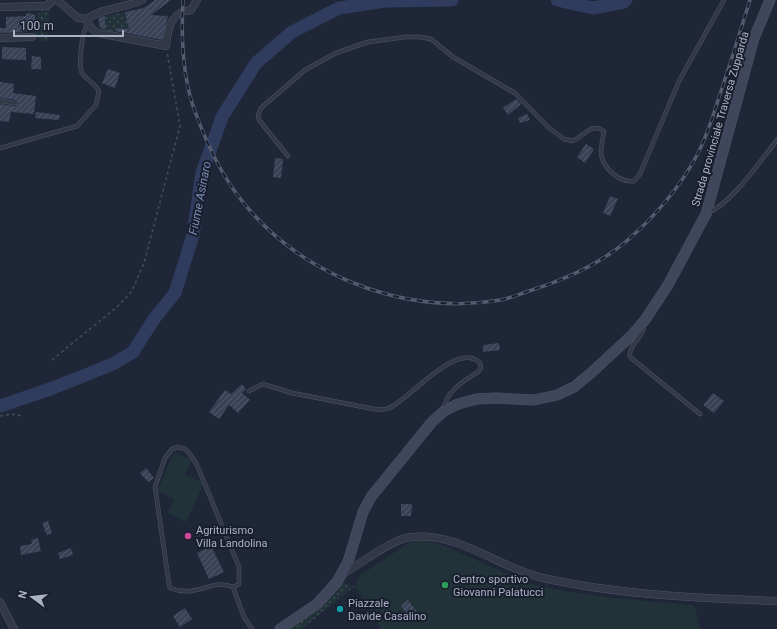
<svg xmlns="http://www.w3.org/2000/svg" width="777" height="629" font-family="Roboto,sans-serif">
<style>
.grass{fill:url(#grass-dots)}
.park{fill:#213339}
.water{fill:url(#water-ripples)}
.lines{fill:none;stroke-linecap:round;stroke-linejoin:round}
.river{stroke:#2f3c5e;stroke-width:13}
.building{fill:url(#building-hatch)}
.lane-casing{stroke:#505566;stroke-width:4.5}
.street-casing{stroke:#505566;stroke-width:8}
.secondary-casing{stroke:#505566;stroke-width:11}
.path{stroke:#3e5056;stroke-width:1.5;stroke-dasharray:3 3;stroke-linecap:butt}
.lane{stroke:#323848;stroke-width:3.5}
.street{stroke:#323848;stroke-width:7}
.secondary{stroke:#40465b;stroke-width:10}
.rail-casing{stroke:#545b70;stroke-width:3.5}
.rail{stroke:#181e2d;stroke-width:2;stroke-dasharray:6;stroke-linecap:butt}
.hotel-dot{fill:#d1479c;stroke:#181e2d;stroke-width:1.5}
.leisure-dot{fill:#2e9e5b;stroke:#181e2d;stroke-width:1.5}
.culture-dot{fill:#0f9aa8;stroke:#181e2d;stroke-width:1.5}
.labels{text-anchor:middle;stroke-width:4;stroke-linejoin:round;paint-order:stroke}
.street-label{font-size:11px;fill:#acb2c5;stroke:#181e2d}
.poi-label{font-size:11px;fill:#acb2c5;stroke:#181e2d;text-anchor:start}
.water-label{font-size:12px;font-style:italic;fill:#7a8bb3;stroke:#181e2d}
</style>
<defs>
<pattern id="grass-dots" width="8" height="8" patternUnits="userSpaceOnUse"><rect width="8" height="8" fill="#213339"/><path d="M2 2h.1M6 6h.1" fill="none" stroke="#3f4e54" stroke-width="1.8" stroke-linecap="round"/></pattern>
<pattern id="water-ripples" width="26" height="14" patternUnits="userSpaceOnUse"><rect width="26" height="14" fill="#2f3c5e"/><path d="M2 4q2-2 4 0t4 0M15 11q2-2 4 0t4 0" fill="none" stroke="#4a5674"/></pattern>
<pattern id="building-hatch" width="6" height="6" patternUnits="userSpaceOnUse"><rect width="6" height="6" fill="#3a4258"/><path d="M-1 1l2-2M0 6l6-6M5 7l2-2" fill="none" stroke="#545b6e"/></pattern>
</defs>
<rect width="100%" height="100%" fill="#1f2638"/>
<path class="grass" d="M50 8 47 41H40L39 37 34 33 39 11Z
M125 12 130 30 116 28 115 34 104 32 105 16Z
M341 583 355 586 302 629H289C310 616 326 602 341 583Z"/>
<path class="park" d="M174 452 192 460 185 475 204 483 186 522 168 513 174 499 157 491Z
M423 541 440 544 528 583C582 597 638 600 694 605L700 629H381L355 586 359 576 410 542Z"/>
<path class="water" d="M211 526 214 533 203 538 201 535 196 537 194 534Z"/>
<g class="lines">
<path class="river" d="M557 0 593 8 624 2 626 0
M0 406 53 388 113 364 133 352 154 319 175 293 193 235 202 173 222 117 256 63 292 32 339 8 386 1 452 0"/>
</g>
<path class="building" d="M155 0H171L151 15 168 16 162 40 115 31 116 28 129 29 125 12 144 8Z
M27 13 36 15 32 31 27 30V32L0 33V28H6V17L26 16Z
M105 16V29L100 28 98 18Z
M2 47 26 48V60L2 59Z
M32 56 41 57V69H31Z
M108 69 120 73 115 88 102 83Z
M0 82 14 84 13 93 36 96 34 114 11 112 9 122 0 121V104L15 106 18 103 16 100 0 98Z
M516 99 521 104 508 115 503 108Z
M36 112 60 115 59 120 35 118Z
M527 114 530 120 520 123 518 118Z
M586 144 594 149 585 163 577 157Z
M275 158 283 159 281 178 273 177Z
M610 196 618 199 610 216 603 213Z
M499 343 500 350 483 352V345Z
M242 384 246 389 242 393 250 400 238 413 229 405 219 419 209 412 225 390 231 394Z
M713 393 724 401 714 413 703 405Z
M146 468 154 478 148 482 140 473Z
M401 504H412L411 516H401Z
M48 521 52 533 47 535 42 523Z
M38 538 41 551 21 555 20 546 32 544 31 540Z
M211 546 224 572 209 579 197 553Z
M71 548 73 555 60 559 58 553Z
M408 600 417 612 409 617 401 606Z
M185 608 192 619 180 627 173 616Z"/>
<g class="lines">
<g class="lane-casing">
<path id="lane" d="M0 101 15 103
M0 148 77 126 96 105 99 91C95 84 87 80 82 73 78 65 82 30 88 24
M288 156 259 120 258 115 261 108 305 70 336 53 368 42 405 37H420L431 39 453 57 515 93 549 128 564 139 573 141C584 136 591 122 604 131 603 138 601 146 601 153 602 167 619 183 634 181L640 174 679 81 724 0
M709 212C732 203 761 160 777 140
M644 326C643 338 628 345 630 357L700 414
M249 391 263 384 292 393 374 409C379 410 384 410 389 408 410 399 457 340 480 363L481 368 478 372C464 381 445 391 444 410
M233 587C209 578 198 599 170 588L169 584 155 487 165 458 172 449 178 447 185 449 190 454 197 465 239 567V584L233 587 244 617 252 629"/>
</g>
<g class="street-casing">
<path id="street" d="M57 0 78 18 87 19
M142 0C124 9 103 7 87 19 88 26 92 29 98 33L166 46C167 34 169 20 180 13
M0 7 46 6 54 0
M186 11 191 10 197 0
M0 38 32 37
M343 574C360 564 393 538 412 537 459 532 499 568 543 578 619 595 699 598 777 601
M0 602 14 629"/>
</g>
<g class="secondary-casing">
<path id="secondary" d="M280 629 317 604 337 582 348 562 363 512 371 497 431 423 444 411 458 404 477 399 495 398 534 400 557 395 574 387 591 373 631 336 645 320 668 285 706 214 754 38 770 0"/>
</g>
<path class="path" d="M52 360 118 306 132 291 144 263 180 126 167 52
M0 416 11 414 22 416"/>
<use href="#lane" class="lane"/>
<use href="#street" class="street"/>
<use href="#secondary" class="secondary"/>
<g class="rail-casing">
<path id="rail" d="M183 0C181 37 182 79 196 114 209 150 227 186 253 214 314 281 411 315 501 300 511 298 522 293 532 290 566 279 601 264 629 239 655 216 679 188 696 157 706 138 713 117 719 97 730 65 740 32 750 0"/>
</g>
<use href="#rail" class="rail"/>
</g>
<circle class="hotel-dot" cx="188" cy="536" r="4"/>
<circle class="leisure-dot" cx="445" cy="585" r="4"/>
<circle class="culture-dot" cx="340" cy="609" r="4"/>
<g class="labels">
<g class="street-label">
<text transform="translate(720 119) rotate(-74)" y="4">Strada provinciale Traversa Zupparda</text>
</g>
<g class="poi-label">
<text x="196" y="534">Agriturismo<tspan x="196" dy="13">Villa Landolina</tspan></text>
<text x="453" y="583">Centro sportivo<tspan x="453" dy="13">Giovanni Palatucci</tspan></text>
<text x="348" y="607">Piazzale<tspan x="348" dy="13">Davide Casalino</tspan></text>
</g>
<g class="water-label">
<text transform="translate(200 198) rotate(-79)" y="4">Fiume Asinaro</text>
</g>
</g>
<g transform="translate(32 597) rotate(285)" stroke="#181e2d" stroke-width="3" paint-order="stroke">
<path d="M0-3L7 15L0 10L-7 15Z" fill="#acb2c5"/>
<text y="-6" font-size="11" font-weight="bold" text-anchor="middle" fill="#acb2c5">N</text>
</g>
<path d="M14 30v6h109v-6" fill="none" stroke="#acb2c5" stroke-width="2"/>
<text x="20" y="30" font-size="12" fill="#acb2c5" stroke="#181e2d" stroke-width="3" paint-order="stroke">100 m</text>
</svg>
